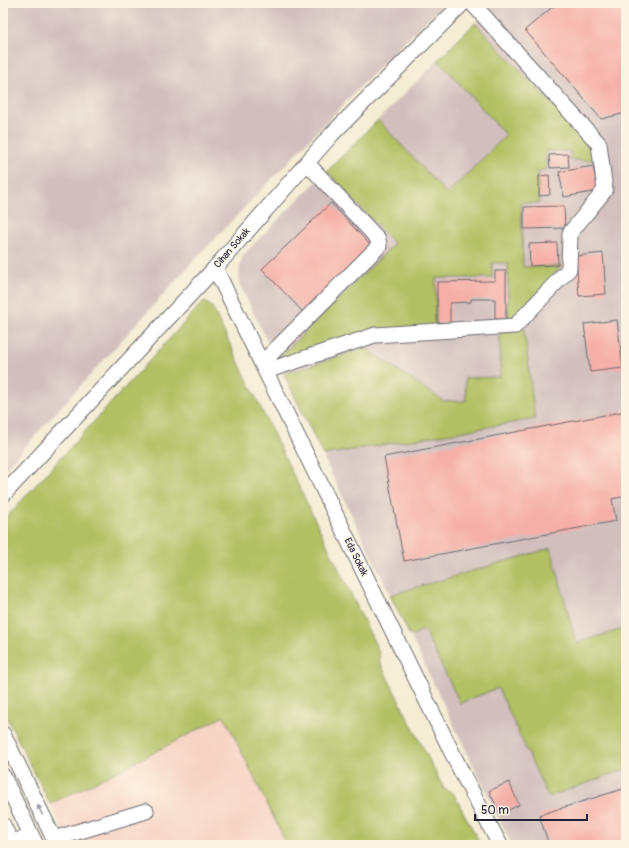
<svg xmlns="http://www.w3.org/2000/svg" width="629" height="848" viewBox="0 0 629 848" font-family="Pangolin,sans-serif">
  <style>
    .built { fill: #f6d2c3 }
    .industrial { fill: #d1bfbd }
    .green { fill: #b1c062; stroke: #6a714e }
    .building { fill: #f5afa7 }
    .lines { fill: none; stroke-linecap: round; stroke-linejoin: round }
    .minor-casing { stroke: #6c6970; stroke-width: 17 }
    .minor { stroke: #fff; stroke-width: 15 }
    .oneway { fill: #9c9ca7 }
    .labels { text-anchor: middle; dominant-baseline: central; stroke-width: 3; stroke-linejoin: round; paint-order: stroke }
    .street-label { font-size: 10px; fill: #22223b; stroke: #fcf5e5 }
  </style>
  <rect width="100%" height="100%" fill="#fcf5e5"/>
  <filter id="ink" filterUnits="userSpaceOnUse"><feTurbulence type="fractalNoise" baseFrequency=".025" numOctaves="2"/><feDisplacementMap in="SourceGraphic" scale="8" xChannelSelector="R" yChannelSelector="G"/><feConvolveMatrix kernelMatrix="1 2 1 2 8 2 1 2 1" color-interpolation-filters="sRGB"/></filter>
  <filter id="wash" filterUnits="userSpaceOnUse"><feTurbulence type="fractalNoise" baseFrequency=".012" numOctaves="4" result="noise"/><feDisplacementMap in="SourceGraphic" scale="16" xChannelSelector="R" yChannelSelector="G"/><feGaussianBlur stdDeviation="0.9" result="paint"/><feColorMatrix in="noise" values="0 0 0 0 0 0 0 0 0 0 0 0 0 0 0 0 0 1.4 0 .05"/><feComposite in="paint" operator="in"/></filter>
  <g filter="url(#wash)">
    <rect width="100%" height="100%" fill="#f4ecd3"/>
    <path class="built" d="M224,715L287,845H70L50,804L124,768Z"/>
    <path class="industrial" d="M3,3H445L381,65L200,254L3,471Z
      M495,3H626V845H512L239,283L240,264L244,254Z"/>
    <path class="green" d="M475,23L591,145L593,160H570V151H546V170L538,171L539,203H521L523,267L561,266L514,319H508V263H492V278H436V326L277,360L394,244L327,171L378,120L447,194L506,135L438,60Z
      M204,301L212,307L379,652L380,663L444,789L453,793L481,845H287L224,716L124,768L50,804L3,710V521Z
      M524,328L535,419L323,455L284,374L365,348L443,401H466L465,378L500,377V332Z
      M551,548L576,643L626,628V769L548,797L498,688L460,703L424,630L410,636L390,595Z"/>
    <g id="blocks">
      <path class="building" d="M557,3H626V113L601,119L525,30Z
        M568,154L569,167L550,168L549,155Z
        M593,166L598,191L564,197L559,172Z
        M549,175L550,195L539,196V176Z
        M331,203L372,247L303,312L262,269Z
        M564,206L565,228L524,229V207Z
        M557,243L558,265L530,266L529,244Z
        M603,253L606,294L579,296L576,256Z
        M495,271H506V319H495V299H471V302L450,303V323H437V282L495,281Z
        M617,320L623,368L590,372L584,324Z
        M626,411V496L612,499L616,521L404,561L384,457Z
        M509,782L519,805L500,814L489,791Z
        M626,788V845H549L539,815Z"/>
    </g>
  </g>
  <g filter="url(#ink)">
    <use href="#blocks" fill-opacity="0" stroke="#6c6970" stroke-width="1"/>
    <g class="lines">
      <g class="minor-casing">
        <path id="minor" d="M215,268L462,773L500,845
          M262,363L379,246L378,239L307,163
          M266,371L375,335L515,326L569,269L570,233L605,190L599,144L472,3
          M3,495L215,268L332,134L463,3
          M3,734L57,845
          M3,776L36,845
          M3,825L11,842
          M54,839L146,811
          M3,843L32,837"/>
      </g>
      <use href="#minor" class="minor"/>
    </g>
    <defs><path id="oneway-solid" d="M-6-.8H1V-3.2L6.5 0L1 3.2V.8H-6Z"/></defs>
    <use class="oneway" href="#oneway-solid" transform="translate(40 810) rotate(-116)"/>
  </g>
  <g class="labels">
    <g class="street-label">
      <text transform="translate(232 248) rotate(-49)">Cihan Sokak</text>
      <text transform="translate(356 557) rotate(64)">Eda Sokak</text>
    </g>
  </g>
  <rect width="629" height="848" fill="none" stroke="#fcf5e5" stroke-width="16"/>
  <path d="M475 814v6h112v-6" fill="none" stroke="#22223b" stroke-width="2"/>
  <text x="481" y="814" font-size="12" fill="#22223b" stroke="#fcf5e5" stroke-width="3" paint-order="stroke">50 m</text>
</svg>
